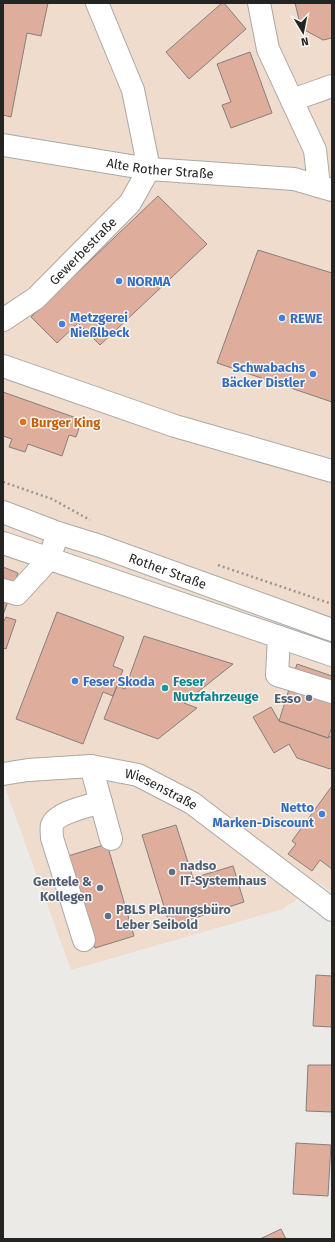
<svg xmlns="http://www.w3.org/2000/svg" width="335" height="1242" viewBox="0 0 335 1242" font-family="'Fira Sans',sans-serif">
  <style>
    .commercial { fill: #efdccc }
    .building { fill: #dfad9c; stroke: #84807e }
    .lines { fill: none; stroke-linecap: round; stroke-linejoin: round }
    .minor-casing { stroke: #aaa9a5; stroke-width: 24 }
    .major-casing { stroke: #aaa9a5; stroke-width: 24 }
    .path { stroke: #989794; stroke-width: 2.5; stroke-dasharray: 2 3; stroke-linecap: butt }
    .minor { stroke: #fff; stroke-width: 22 }
    .major { stroke: #fff; stroke-width: 22 }
    .shop-dot { fill: #3f7fe0; stroke: #f9f7f3; stroke-width: 1.5 }
    .food-dot { fill: #e8710a; stroke: #f9f7f3; stroke-width: 1.5 }
    .culture-dot { fill: #0f9aa8; stroke: #f9f7f3; stroke-width: 1.5 }
    .service-dot { fill: #5c6f8a; stroke: #f9f7f3; stroke-width: 1.5 }
    .labels { text-anchor: middle; dominant-baseline: central; stroke-width: 3; stroke-linejoin: round; paint-order: stroke }
    .street-label { font-size: 13px; fill: #242422; stroke: #f9f7f3 }
    .shop-label { font-size: 13px; font-weight: bold; fill: #366cbe; stroke: #f9f7f3; text-anchor: start }
    .food-label { font-size: 13px; font-weight: bold; fill: #c56008; stroke: #f9f7f3; text-anchor: start }
    .culture-label { font-size: 13px; font-weight: bold; fill: #0d838f; stroke: #f9f7f3; text-anchor: start }
    .service-label { font-size: 13px; font-weight: bold; fill: #4e5e75; stroke: #f9f7f3; text-anchor: end }
  </style>
  <rect width="100%" height="100%" fill="#eceae6"/>
  <path class="commercial" d="M3,3H332V893L320,883L283,909L71,970L3,782Z"/>
  <path class="building" d="M3,3H48L41,36L27,33L11,117L3,115Z
    M222,3H224L246,29L189,79L166,52Z
    M295,3H332V38L323,40L301,28Z
    M250,52L272,113L231,128L222,105L231,102L217,64Z
    M158,196L207,244L100,345L78,323L57,343L31,317Z
    M258,250L332,273V402L217,363Z
    M3,392L82,420L76,437L69,435L62,456L28,444L25,452L9,447L12,439L3,436Z
    M3,567L18,573L3,615Z
    M57,612L124,637L113,666L123,670L113,696L103,692L83,744L16,719Z
    M6,617L16,620L6,649L3,648V621H4Z
    M144,636L233,664L184,703L197,708L158,739L104,719L117,686L125,689Z
    M297,664L332,676V727L328,738L279,721Z
    M271,707L279,721L328,738L332,735V767L330,769L297,758L289,744L274,753L253,717Z
    M332,786V869L320,860L312,871L288,854L296,844L292,841Z
    M176,825L193,878L233,866L244,902L170,926L142,835Z
    M107,844L134,936L95,948L68,856Z
    M316,975L332,976V1027L313,1026Z
    M308,1065H332V1112L306,1111Z
    M296,1143L331,1145L328,1196L293,1194Z
    M281,1229L286,1239H260Z"/>
  <g class="lines">
    <g class="minor-casing">
      <g id="minor">
        <path d="M259,3L268,49L315,150L319,186"/>
        <path d="M292,100L332,86"/>
        <path id="s1" d="M3,145L149,169L294,179L332,190"/>
        <path id="s2" d="M3,320L36,298L130,203L149,169L133,90L97,3"/>
        <path d="M3,366L175,426L332,471"/>
        <path d="M3,590L17,594L49,559L58,533"/>
        <path d="M279,637L277,675L332,692"/>
        <path d="M91,766L111,839"/>
        <path id="s3" d="M3,774L28,770L91,766L138,775L192,803L322,902L332,910"/>
        <path d="M84,940L52,838C52,834 51,829 52,825C57,812 89,806 101,802"/>
      </g>
    </g>
    <g class="major-casing">
      <g id="major">
        <path id="s4" d="M3,512L58,533L100,546L332,630"/>
        <path d="M3,543L332,655"/>
      </g>
    </g>
    <path class="path" d="M3,482L52,499L90,520
      M218,565L332,604"/>
    <use href="#minor" class="minor"/>
    <use href="#major" class="major"/>
  </g>
  <g class="shop-dot">
    <circle cx="119" cy="281" r="4"/>
    <circle cx="282" cy="318" r="4"/>
    <circle cx="62" cy="324" r="4"/>
    <circle cx="313" cy="374" r="4"/>
    <circle cx="75" cy="681" r="4"/>
    <circle cx="322" cy="814" r="4"/>
  </g>
  <circle class="food-dot" cx="23" cy="422" r="4"/>
  <circle class="culture-dot" cx="165" cy="688" r="4"/>
  <g class="service-dot">
    <circle cx="309" cy="698" r="4"/>
    <circle cx="172" cy="872" r="4"/>
    <circle cx="100" cy="888" r="4"/>
    <circle cx="108" cy="916" r="4"/>
  </g>
  <g class="labels">
    <g class="street-label">
      <text stroke="none"><textPath href="#s1" startOffset="159">Alte Rother Straße</textPath></text>
      <text stroke="none"><textPath href="#s2" startOffset="106">Gewerbestraße</textPath></text>
      <text stroke="none"><textPath href="#s4" startOffset="175">Rother Straße</textPath></text>
      <text stroke="none"><textPath href="#s3" startOffset="163">Wiesenstraße</textPath></text>
    </g>
    <g class="shop-label">
      <text x="127" y="281">NORMA</text>
      <text x="70" y="317">Metzgerei<tspan x="70" dy="15">Nießlbeck</tspan></text>
      <text x="290" y="318">REWE</text>
      <text x="305" y="367" text-anchor="end">Schwabachs<tspan x="305" dy="15">Bäcker Distler</tspan></text>
      <text x="83" y="681">Feser Skoda</text>
      <text x="314" y="807" text-anchor="end">Netto<tspan x="314" dy="15">Marken-Discount</tspan></text>
    </g>
    <g class="food-label">
      <text x="31" y="422">Burger King</text>
    </g>
    <g class="culture-label">
      <text x="173" y="681">Feser<tspan x="173" dy="15">Nutzfahrzeuge</tspan></text>
    </g>
    <g class="service-label">
      <text x="301" y="698">Esso</text>
      <text x="180" y="865" text-anchor="start">nadso<tspan x="180" dy="15">IT-Systemhaus</tspan></text>
      <text x="92" y="881">Gentele &amp;<tspan x="92" dy="15">Kollegen</tspan></text>
      <text x="116" y="909" text-anchor="start">PBLS Planungsbüro<tspan x="116" dy="15">Leber Seibold</tspan></text>
    </g>
  </g>
  <rect width="335" height="1242" fill="none" stroke="#242422" stroke-width="8"/>
  <g transform="translate(303 32) rotate(170)" stroke="#f9f7f3" stroke-width="3" paint-order="stroke">
  <path d="M0-3L7 15L0 10L-7 15Z" fill="#242422"/>
  <text y="-6" font-size="11" font-weight="bold" text-anchor="middle" fill="#242422">N</text>
  </g>
</svg>
